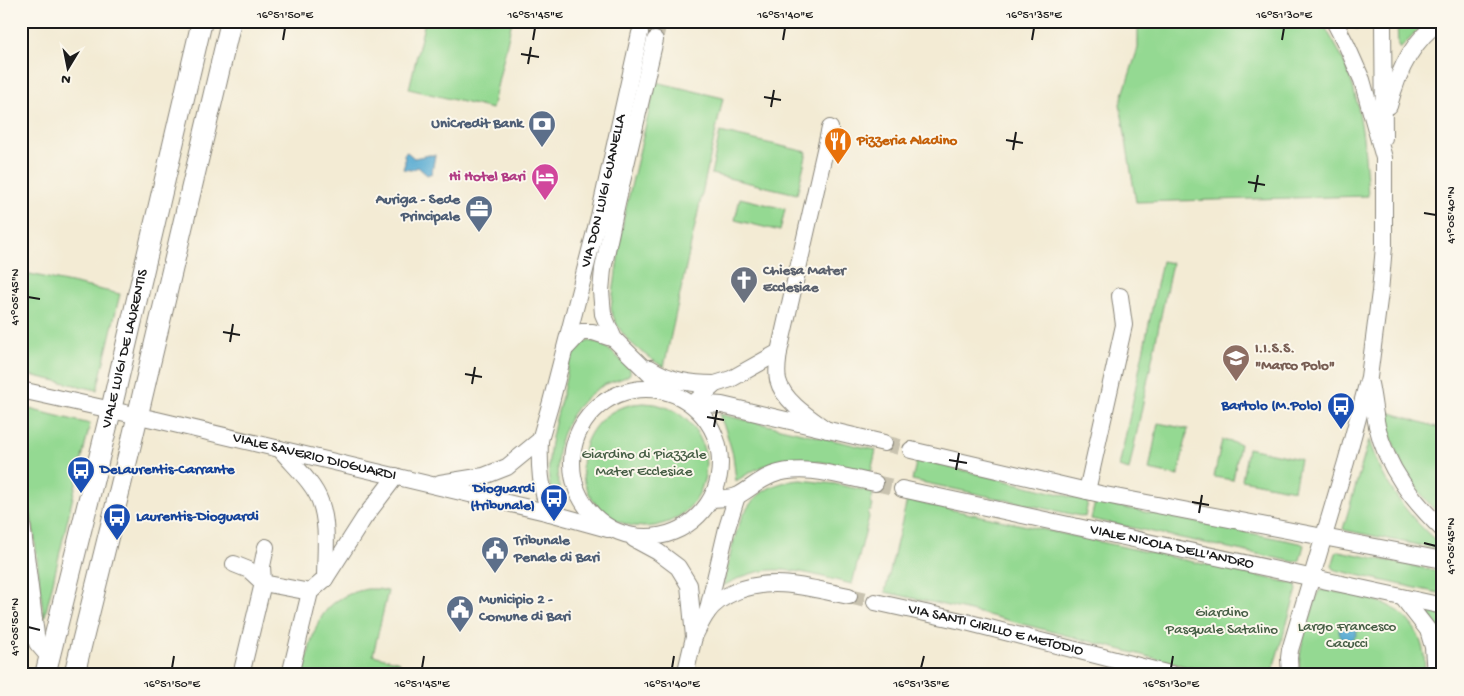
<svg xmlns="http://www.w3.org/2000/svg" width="1464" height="696" viewBox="0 0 1464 696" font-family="'Gochi Hand',sans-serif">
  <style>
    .green { fill: #94d992; stroke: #587a57 }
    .water { fill: #56aad2; stroke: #396377 }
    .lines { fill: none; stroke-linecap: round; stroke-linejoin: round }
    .minor-tunnel { stroke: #c8c2af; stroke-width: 16; stroke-dasharray: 16 8; stroke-linecap: butt }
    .minor-casing { stroke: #888478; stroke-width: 18 }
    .tertiary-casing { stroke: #888478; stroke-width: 22 }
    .minor { stroke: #fff; stroke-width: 16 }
    .tertiary { stroke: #fff; stroke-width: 20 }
    .ticks { fill: none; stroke: #1c1c1c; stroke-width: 2 }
    .labels { text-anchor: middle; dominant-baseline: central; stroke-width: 4; stroke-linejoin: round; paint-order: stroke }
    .service-label { font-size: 15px; font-weight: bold; fill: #4e5e75; stroke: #fbf7ec; text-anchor: end }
    .food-label { font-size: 15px; font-weight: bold; fill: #c56008; stroke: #fbf7ec; text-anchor: start }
    .hotel-label { font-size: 15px; font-weight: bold; fill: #b23c85; stroke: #fbf7ec; text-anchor: end }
    .street-label { font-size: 15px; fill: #1c1c1c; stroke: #fbf7ec }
    .worship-label { font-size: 15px; font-weight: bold; fill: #5b616d; stroke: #fbf7ec; text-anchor: start }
    .education-label { font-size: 15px; font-weight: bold; fill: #785e54; stroke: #fbf7ec; text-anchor: start }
    .transit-label { font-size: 15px; font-weight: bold; fill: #164399; stroke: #fbf7ec; text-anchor: end }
    .park-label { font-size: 15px; fill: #465e45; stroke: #fbf7ec }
    .neatline { fill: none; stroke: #1c1c1c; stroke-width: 2 }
    .ticks-label { font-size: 12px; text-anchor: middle; fill: #1c1c1c }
  </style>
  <rect width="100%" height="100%" fill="#fbf7ec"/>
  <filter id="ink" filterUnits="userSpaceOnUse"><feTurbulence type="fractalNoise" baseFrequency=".02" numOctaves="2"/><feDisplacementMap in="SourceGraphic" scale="10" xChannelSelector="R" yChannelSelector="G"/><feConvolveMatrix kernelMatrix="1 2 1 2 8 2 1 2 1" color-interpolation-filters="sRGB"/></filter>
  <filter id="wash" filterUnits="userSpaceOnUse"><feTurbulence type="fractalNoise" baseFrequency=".0096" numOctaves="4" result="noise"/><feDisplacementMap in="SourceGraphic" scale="20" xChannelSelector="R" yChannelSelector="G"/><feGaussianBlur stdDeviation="1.12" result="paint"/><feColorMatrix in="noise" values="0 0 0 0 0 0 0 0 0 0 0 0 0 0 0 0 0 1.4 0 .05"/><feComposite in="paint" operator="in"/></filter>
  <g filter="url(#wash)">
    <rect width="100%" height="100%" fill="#f3ebd4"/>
    <path class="green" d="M425,21H512L492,109L409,89Z
      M1138,21H1322C1329,35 1338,48 1344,62C1362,104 1365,151 1368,196L1136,202L1120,104L1138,48Z
      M1347,21H1365L1358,29L1351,27Z
      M1397,21H1427L1400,49L1398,46Z
      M656,82L723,98L664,367C642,354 616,335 611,308L624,216Z
      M720,132L807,152L797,194L711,174Z
      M740,198L785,209L780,231L735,220Z
      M1162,261L1172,263L1129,470L1119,467Z
      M21,272L120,294L97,390L21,373Z
      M590,341C606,343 617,358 630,368V374C623,380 611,381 602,386C562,410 549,456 562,498L559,502C552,500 552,493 550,487C545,454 555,424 563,392C566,380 567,366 572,355C576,347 581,343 590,341Z
      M582 465a62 62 0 1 1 124 0a62 62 0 1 1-124 0Z
      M21,407L90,424L44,620L34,533L21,461Z
      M1385,411L1443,429V518C1412,489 1392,453 1385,411Z
      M719,414L876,450L871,472C837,465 802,454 767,465C756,468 746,475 736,481L733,455L726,431Z
      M1158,423L1188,429L1178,476L1149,470Z
      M1222,440L1240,444L1233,480L1214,477Z
      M1369,440C1382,483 1409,518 1443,547V550L1344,530L1343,529Z
      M1248,448L1300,459L1294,490L1242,480Z
      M917,459L1088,501L1085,517L912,480Z
      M801,480L835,484L873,492L871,504L873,505L871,511H869L868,514L869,517L852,584C824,578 792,566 763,571C749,573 736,579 723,586C736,535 738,484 801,480Z
      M907,500L1295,584L1297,590L1271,675H1219L984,614L885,592Z
      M1095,502L1300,543L1304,545L1300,560L1295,562L1091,519Z
      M1339,551L1443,572V594L1335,570L1332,566L1336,553Z
      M367,589H378L388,591L373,655L400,662L397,675H303C314,632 316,599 367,589Z
      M1321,590H1327C1342,594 1374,598 1387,605C1414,618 1428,645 1424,675H1300C1296,648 1311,618 1318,592Z
      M1428,612L1443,615V639L1437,626Z"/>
    <path class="water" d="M407,152L414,158L429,155H435L432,173L427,175L418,167L411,170L403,169L405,163L404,154Z
      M1339 631a9 9 0 1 1 18 0a9 9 0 1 1-18 0Z"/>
  </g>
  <g filter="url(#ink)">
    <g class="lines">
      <path class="minor-tunnel" d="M655,40L659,21
        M884,443L911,450
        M875,483L902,489
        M849,596L875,602"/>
      <g class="minor-casing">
        <g id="minor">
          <path d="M1383,21L1384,138"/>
          <path d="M655,40L617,203L603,269L601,291L603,314L614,339L668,392"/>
          <path d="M1389,106C1397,74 1412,40 1441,21"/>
          <path d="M567,347L581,332H593L614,339"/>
          <path d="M650,368C670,381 691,384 715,384"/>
          <path d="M1370,384C1373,398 1374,412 1377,426C1387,468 1412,500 1443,530"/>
          <circle cx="646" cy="463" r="74"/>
          <path id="s1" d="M21,390L157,420L550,513L608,529"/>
          <path d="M694,403L722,405L884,443"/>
          <path d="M694,403L715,384L731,379L779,352"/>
          <path d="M827,430C810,418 783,401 778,380C776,371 778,361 779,352L830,128"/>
          <path d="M540,440C539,465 540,489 550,513"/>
          <path d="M280,449C293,465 313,482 320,501C329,525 325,554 325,579"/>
          <path d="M911,450L1100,494L1443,560"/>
          <path id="s2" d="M440,483L484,476L507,467L540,440L551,402L599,216L640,33"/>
          <path id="s3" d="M902,489L1443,606"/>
          <path d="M1087,491L1124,325L1120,296"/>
          <path d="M712,499C720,498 732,499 739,495C750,489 759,480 772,475C804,463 843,477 875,483"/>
          <path d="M21,516L37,643L49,657"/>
          <path d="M634,539L658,552L678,567L689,585L694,637L685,675"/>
          <path d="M234,564L249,570L263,583L310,592"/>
          <path d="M1403,598L1428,630L1433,647L1435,675"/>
          <path id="s4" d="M875,602L962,621L1174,675"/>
          <path d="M707,613L727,528L737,496"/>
          <path d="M694,637C698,629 702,620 707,613C714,602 725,596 737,591C775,576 811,589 849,596"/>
          <path d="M241,675L263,583L262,566L266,547"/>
          <path d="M290,675L310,592L325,579L364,518L396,476"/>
          <path d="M1290,675L1289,658L1290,650L1346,462L1369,377L1380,292L1384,246V158L1362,80L1347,46L1334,21"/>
        </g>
      </g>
      <g class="tertiary-casing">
        <g id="tertiary">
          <path id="s5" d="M45,675L111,410L202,21"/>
          <path d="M74,675L131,444L231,21"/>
        </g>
      </g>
      <use href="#minor" class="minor"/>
      <use href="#tertiary" class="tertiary"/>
    </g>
  </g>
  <path class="ticks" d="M283,40L285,28M533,40L535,28M783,40L785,28M1032,40L1034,28M1282,40L1284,28M521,54L539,57M528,64L531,47M764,97L781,100M771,107L774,90M1006,140L1023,143M1013,150L1016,132M1248,182L1265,185M1255,192L1258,175M1424,213L1436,215M28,297L40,299M223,332L240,335M230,342L233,324M465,374L482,377M472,384L475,367M707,417L724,420M714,427L717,410M949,460L967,463M956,470L959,453M1192,502L1209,505M1199,513L1202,495M1424,543L1436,546M28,627L40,630M172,668L174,656M422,668L424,656M672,668L674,656M921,668L924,656M1171,668L1173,656"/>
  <defs>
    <g id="bank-pin" transform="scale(1.4375)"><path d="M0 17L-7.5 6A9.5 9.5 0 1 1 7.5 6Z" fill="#5c6f8a" stroke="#fbf7ec"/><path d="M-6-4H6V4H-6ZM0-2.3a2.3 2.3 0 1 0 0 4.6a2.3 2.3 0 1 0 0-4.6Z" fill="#fff"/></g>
    <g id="restaurant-pin" transform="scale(1.4375)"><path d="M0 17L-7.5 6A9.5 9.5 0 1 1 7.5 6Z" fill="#e8710a" stroke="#fbf7ec"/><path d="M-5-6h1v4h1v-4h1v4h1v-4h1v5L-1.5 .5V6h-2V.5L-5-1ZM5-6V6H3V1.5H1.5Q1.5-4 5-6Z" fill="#fff"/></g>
    <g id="hotel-pin" transform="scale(1.4375)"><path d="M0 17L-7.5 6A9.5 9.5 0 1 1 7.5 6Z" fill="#d1479c" stroke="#fbf7ec"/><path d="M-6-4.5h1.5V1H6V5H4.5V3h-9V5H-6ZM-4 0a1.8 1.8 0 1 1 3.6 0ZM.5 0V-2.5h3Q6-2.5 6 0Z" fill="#fff"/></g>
    <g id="office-pin" transform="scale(1.4375)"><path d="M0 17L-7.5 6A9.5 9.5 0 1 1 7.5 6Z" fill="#5c6f8a" stroke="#fbf7ec"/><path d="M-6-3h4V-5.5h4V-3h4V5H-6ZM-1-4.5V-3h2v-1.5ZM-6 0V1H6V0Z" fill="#fff"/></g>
    <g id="church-pin" transform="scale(1.4375)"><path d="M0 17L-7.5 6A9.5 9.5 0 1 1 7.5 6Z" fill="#6b7280" stroke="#fbf7ec"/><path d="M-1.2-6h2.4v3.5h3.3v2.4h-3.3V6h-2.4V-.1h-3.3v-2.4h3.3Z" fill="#fff"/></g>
    <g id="school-pin" transform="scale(1.4375)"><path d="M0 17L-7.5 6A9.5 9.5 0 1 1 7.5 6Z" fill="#8d6e63" stroke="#fbf7ec"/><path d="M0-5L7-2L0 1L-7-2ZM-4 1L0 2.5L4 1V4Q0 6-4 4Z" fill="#fff"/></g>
    <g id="bus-pin" transform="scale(1.4375)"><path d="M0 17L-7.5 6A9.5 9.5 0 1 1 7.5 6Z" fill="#1a4fb4" stroke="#fbf7ec"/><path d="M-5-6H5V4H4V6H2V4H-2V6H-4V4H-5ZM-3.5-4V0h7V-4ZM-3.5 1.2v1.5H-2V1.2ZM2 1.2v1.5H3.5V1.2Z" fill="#fff"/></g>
    <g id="civic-pin" transform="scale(1.4375)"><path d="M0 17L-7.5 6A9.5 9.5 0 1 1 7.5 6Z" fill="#5c6f8a" stroke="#fbf7ec"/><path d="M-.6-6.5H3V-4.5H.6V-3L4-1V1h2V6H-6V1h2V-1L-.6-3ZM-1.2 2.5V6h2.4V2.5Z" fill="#fff"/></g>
  </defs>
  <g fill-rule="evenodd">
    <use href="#bank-pin" x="542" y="124"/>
    <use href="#restaurant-pin" x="838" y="141"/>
    <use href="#hotel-pin" x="545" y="177"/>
    <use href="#office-pin" x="479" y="209"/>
    <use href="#church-pin" x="744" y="280"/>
    <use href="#school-pin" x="1236" y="358"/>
    <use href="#bus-pin" x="1341" y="406"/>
    <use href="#bus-pin" x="81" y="470"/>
    <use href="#bus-pin" x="554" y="498"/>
    <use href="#bus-pin" x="117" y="517"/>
    <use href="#civic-pin" x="495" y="550"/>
    <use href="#civic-pin" x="460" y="609"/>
  </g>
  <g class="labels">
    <g class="service-label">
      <text x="523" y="124">UniCredit Bank</text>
      <text x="460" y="200">Auriga - Sede<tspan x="460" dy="17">Principale</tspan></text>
      <text x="514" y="541" text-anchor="start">Tribunale<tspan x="514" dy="17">Penale di Bari</tspan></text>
      <text x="479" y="600" text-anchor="start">Municipio 2 -<tspan x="479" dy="17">Comune di Bari</tspan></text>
    </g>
    <g class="food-label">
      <text x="857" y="141">Pizzeria Aladino</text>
    </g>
    <g class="hotel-label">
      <text x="526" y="177">Hi Hotel Bari</text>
    </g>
    <g class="street-label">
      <text stroke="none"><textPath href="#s2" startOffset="369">VIA DON LUIGI GUANELLA</textPath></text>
      <text stroke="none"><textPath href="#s5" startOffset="336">VIALE LUIGI DE LAURENTIS</textPath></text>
      <text stroke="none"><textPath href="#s1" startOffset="301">VIALE SAVERIO DIOGUARDI</textPath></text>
      <text stroke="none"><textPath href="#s3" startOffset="276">VIALE NICOLA DELL'ANDRO</textPath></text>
      <text stroke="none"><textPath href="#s4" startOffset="124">VIA SANTI CIRILLO E METODIO</textPath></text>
    </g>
    <g class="worship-label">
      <text x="763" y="271">Chiesa Mater<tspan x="763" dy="17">Ecclesiae</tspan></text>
    </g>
    <g class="education-label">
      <text x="1255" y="349">I.I.S.S.<tspan x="1255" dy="17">"Marco Polo"</tspan></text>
    </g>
    <g class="transit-label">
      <text x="1322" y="406">Bartolo (M.Polo)</text>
      <text x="100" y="470" text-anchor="start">DeLaurentis-Carrante</text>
      <text x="535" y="489">Dioguardi<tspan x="535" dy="17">(tribunale)</tspan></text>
      <text x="136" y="517" text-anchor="start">Laurentis-Dioguardi</text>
    </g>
    <g class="park-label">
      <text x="644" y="455">Giardino di Piazzale<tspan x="644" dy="17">Mater Ecclesiae</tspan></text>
      <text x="1222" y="613">Giardino<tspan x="1222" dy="17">Pasquale Satalino</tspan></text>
      <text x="1347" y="627">Largo Francesco<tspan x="1347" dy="17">Cacucci</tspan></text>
    </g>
  </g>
  <rect width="1464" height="696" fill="none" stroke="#fbf7ec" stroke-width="55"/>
  <g transform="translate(68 68) rotate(190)" stroke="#fbf7ec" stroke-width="4" paint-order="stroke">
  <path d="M0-4L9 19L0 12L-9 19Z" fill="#1c1c1c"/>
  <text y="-8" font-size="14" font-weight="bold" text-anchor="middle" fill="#1c1c1c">N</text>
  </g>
  <rect x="28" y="28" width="1408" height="640" class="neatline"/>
  <g class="ticks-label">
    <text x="285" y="18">16°51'50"E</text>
    <text x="535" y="18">16°51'45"E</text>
    <text x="785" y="18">16°51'40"E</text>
    <text x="1034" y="18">16°51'35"E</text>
    <text x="1284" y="18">16°51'30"E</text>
    <text transform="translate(1450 215) rotate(-90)" y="4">41°05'40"N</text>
    <text transform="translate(14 297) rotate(-90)" y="4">41°05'45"N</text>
    <text transform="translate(1450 546) rotate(-90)" y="4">41°05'45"N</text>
    <text transform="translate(14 627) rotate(-90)" y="4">41°05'50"N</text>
    <text x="172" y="687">16°51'50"E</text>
    <text x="422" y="687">16°51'45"E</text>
    <text x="672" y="687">16°51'40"E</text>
    <text x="921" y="687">16°51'35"E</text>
    <text x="1171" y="687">16°51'30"E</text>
  </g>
</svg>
